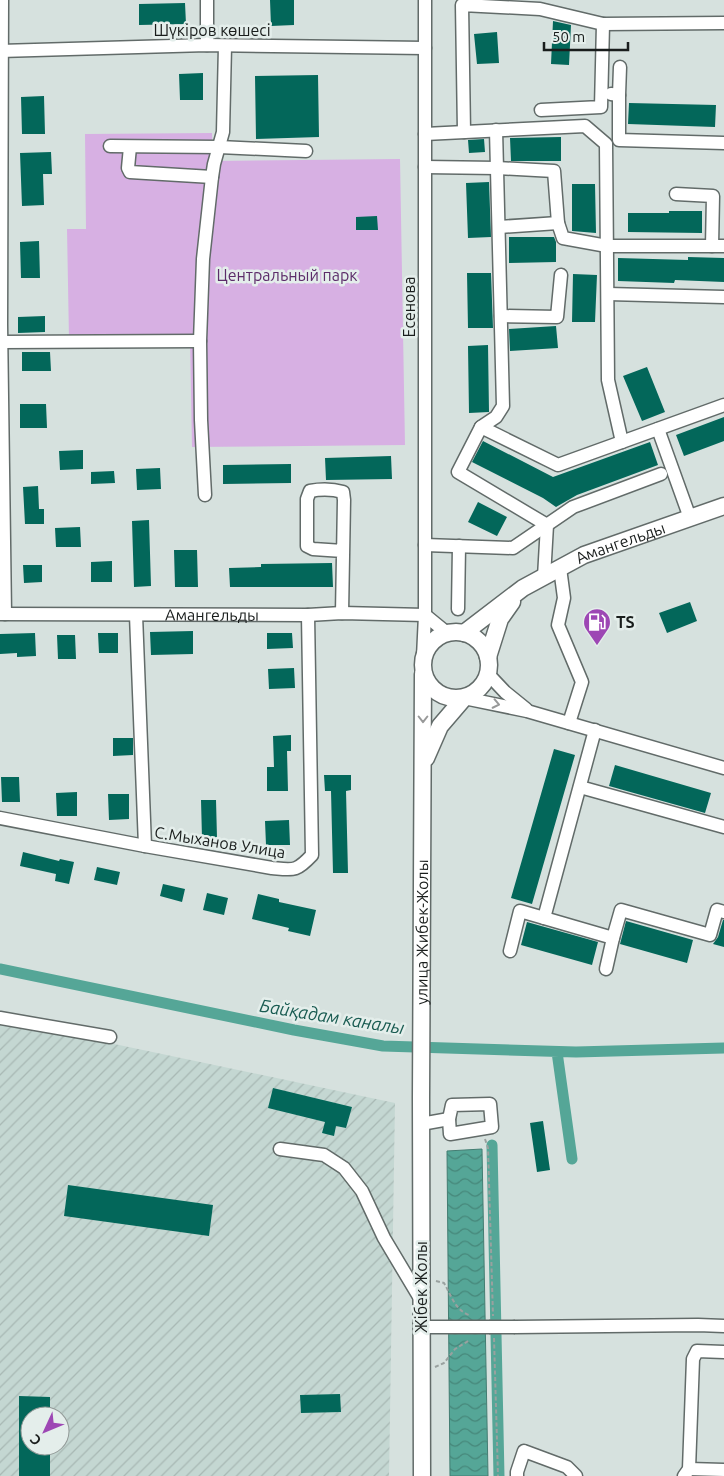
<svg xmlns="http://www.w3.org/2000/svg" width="724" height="1476" viewBox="0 0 724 1476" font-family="Ubuntu,sans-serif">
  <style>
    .industrial { fill: url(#industrial-furrows); fill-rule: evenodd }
    .park { fill: #d7b0e3 }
    .water { fill: url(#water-waves); stroke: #437d72 }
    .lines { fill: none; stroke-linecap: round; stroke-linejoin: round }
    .canal { stroke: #55a697; stroke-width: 11 }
    .building { fill: #03675a }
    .minor-casing { stroke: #626b69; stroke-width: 15 }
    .major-casing { stroke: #626b69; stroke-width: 19 }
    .path { stroke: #99a19f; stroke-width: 2; stroke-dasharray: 4 2.5; stroke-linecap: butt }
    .minor { stroke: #fff; stroke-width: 12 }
    .major { stroke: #fff; stroke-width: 16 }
    .minor-bridge-casing { stroke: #626b69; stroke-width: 15; stroke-linecap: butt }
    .minor-bridge { stroke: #fff; stroke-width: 12 }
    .oneway { stroke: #989999 }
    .labels { text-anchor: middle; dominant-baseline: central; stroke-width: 5; stroke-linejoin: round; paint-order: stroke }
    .street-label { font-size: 16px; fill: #191d1c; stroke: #e4eeeb }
    .park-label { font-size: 16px; fill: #5c2c6a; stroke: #e4eeeb }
    .poi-label { font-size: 16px; font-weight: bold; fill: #191d1c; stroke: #e4eeeb; text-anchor: start }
    .water-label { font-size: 18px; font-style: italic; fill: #1a5c52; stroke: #e4eeeb }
  </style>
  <defs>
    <pattern id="industrial-furrows" width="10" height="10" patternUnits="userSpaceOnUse" patternTransform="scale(1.25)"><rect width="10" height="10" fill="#c4d7d2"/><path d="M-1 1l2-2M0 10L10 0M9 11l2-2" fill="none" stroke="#a8b8b4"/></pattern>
    <pattern id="water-waves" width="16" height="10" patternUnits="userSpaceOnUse" patternTransform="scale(1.25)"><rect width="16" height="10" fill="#55a697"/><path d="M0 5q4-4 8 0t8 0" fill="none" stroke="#46877a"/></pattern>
  </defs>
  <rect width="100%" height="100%" fill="#d6e1de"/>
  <path class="industrial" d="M0,1020L395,1103L389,1476H0ZM30,1416H60V1446H30Z"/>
  <path class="park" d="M212,133L213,161L400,159L405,445L192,447L190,338L69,339L67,229H86L85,134Z"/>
  <path class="water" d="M482,1149L488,1476H450L447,1151Z"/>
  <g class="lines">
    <path class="canal" d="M0,969L294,1030L383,1046L576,1052L724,1048
      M557,1052L572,1159
      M492,1145L499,1476"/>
  </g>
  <path class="building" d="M270,0H294V25L271,26Z
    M185,3L186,24L139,25V4Z
    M553,21L571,25L569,65L551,64Z
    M497,32L499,63L477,64L474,34Z
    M203,73V100H180L179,74Z
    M318,75L319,137L256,139L255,76Z
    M44,96L45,134H22L21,97Z
    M629,103L716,105L715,127L628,124Z
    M561,137V161H511L510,138Z
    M484,139L485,152L469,153L468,140Z
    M51,152L52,174H43L44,205L22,206L20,153Z
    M489,182L491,237L468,238L466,183Z
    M572,184H595L596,233L572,231Z
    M669,211H702V233L628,232V213H669Z
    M377,216L378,230H356V217Z
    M509,237H554L556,242V262L509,263Z
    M39,241L40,278H21L20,242Z
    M688,257L724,258V282L675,280L674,283L618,281V258L688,260Z
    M467,273H491L493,328H468Z
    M573,274L597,275L595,322H572Z
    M45,316V332L18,333V317Z
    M556,326L558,348L510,351L509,329Z
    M488,345L489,412L469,413L468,346Z
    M22,352H50L51,371H22Z
    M647,367L665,412L642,421L623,376Z
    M20,404H46L47,428H20Z
    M724,417V441L684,456L676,435Z
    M483,441L553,477L650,442L658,465L577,495L556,507L543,498L472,462Z
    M83,450V469L60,470L59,451Z
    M391,456L392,479L326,480L325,458Z
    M291,464V483L223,484V465Z
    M160,468L161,489L137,490L136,469Z
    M114,471L115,483L91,484V472Z
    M38,486L39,509H44V524H25L23,487Z
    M478,502L507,517L497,536L468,522Z
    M149,520L151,586L134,587L132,521Z
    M80,527L81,547H56L55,528Z
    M174,550H197L198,587H175Z
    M112,561V582H91V562Z
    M332,563L333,587H230L229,568L261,567V564Z
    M23,565H42V582L24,583Z
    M690,602L697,621L667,633L659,613Z
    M193,631V654L151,655L150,632Z
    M35,633L36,656L17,657V653L0,654V634Z
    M98,633H118V653H99Z
    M267,633H292L293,648L267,649Z
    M57,635H75L76,659H58Z
    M294,668L295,688L269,689L268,669Z
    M291,735V751H287L288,791H267V767H274L273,736Z
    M113,738H133V755L113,756Z
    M554,749L575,755L532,904L511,898Z
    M615,765L711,793L705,813L609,786Z
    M324,775H351V790L346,791L348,873H333L331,791H325Z
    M1,777H19L20,802H2Z
    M77,792V816H57L56,793Z
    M108,794H129V819L109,820Z
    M201,800H216L217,838H202Z
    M289,820L290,845H266L265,821Z
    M23,852L59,861L60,859L74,862L69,884L55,881L56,874L20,866Z
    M97,867L120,872L117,885L94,880Z
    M163,884L185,889L182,902L160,896Z
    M207,893L228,898L224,915L203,910Z
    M258,894L279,899V902L316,910L310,936L288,931L289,928L252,919Z
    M723,920H724V947L713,944L718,937Z
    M626,921L693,940L687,963L620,944Z
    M527,922L598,942L592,965L521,945Z
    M273,1088L352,1107L346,1128L336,1126L334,1136L322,1133L325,1122L268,1108Z
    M543,1121L550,1170L537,1172L530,1123Z
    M68,1185L213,1205L209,1236L64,1216Z
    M340,1394L341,1412L301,1413L300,1395Z
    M19,1396L50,1397V1416H30V1446H50V1476H19Z"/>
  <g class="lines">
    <g class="minor-casing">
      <g id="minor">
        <path d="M2,0L1,324L5,614"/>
        <path d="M207,0V45"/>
        <path d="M0,51L207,45L425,48"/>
        <path d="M611,94L619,95L620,67"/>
        <path d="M619,95V140L724,143"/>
        <path d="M541,110L601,107L603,24"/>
        <path d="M464,132L462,5L540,9L603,24L724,23"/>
        <path d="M425,134L585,126L606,144L608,380L622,442"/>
        <path d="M110,146L219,147L306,151"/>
        <path d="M130,147L128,168L130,172L212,177"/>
        <path d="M425,167L497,168L554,171L558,223L499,227"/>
        <path d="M676,194L713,196L712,246"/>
        <path d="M558,223L563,238L607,246H724"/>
        <path d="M608,294L724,297"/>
        <path d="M501,316L557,317L561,275"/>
        <path d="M2,342L200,341"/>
        <path d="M481,427L496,417L503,406L496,130"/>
        <path d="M658,429L690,518"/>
        <path d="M205,495L201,420L200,341L203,259L212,177L214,164L223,132L225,46"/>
        <path d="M425,545L513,548L573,507L661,474"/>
        <path d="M560,568L564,598L558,625L582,682L569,723"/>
        <path d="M544,577L547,525L458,472L481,427L558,465L724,405"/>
        <path d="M458,609L459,546"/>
        <path d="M342,613L344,500L343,492C332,489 321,489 310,491L307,499V546L313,549L343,551"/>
        <path id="s1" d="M0,614L308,615L342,613L425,615"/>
        <path d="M136,615L145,846"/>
        <path d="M425,615L447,633"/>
        <path d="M423,657L425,615V0"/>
        <path d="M488,674L505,692L526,709"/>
        <path d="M464,698L527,711L724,768"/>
        <path d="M580,787L724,827"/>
        <path d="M0,818L145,846L272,868C294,870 296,872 312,855L308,615"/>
        <path d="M544,918L595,730"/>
        <path d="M510,951L520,911L613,938L621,910L710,935L717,910L724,912"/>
        <path d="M606,969L613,938"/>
        <path d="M0,1018L110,1037"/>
        <path d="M490,1104L492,1127L450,1134L449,1119L452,1105Z"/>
        <path d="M421,1124L449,1119"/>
        <path d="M280,1149L324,1155L344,1168L362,1191L384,1238L421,1300"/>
        <path d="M422,1327H489"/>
        <path d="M515,1327L698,1325L724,1326"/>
        <path d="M689,1469L724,1470"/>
        <path d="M517,1476V1472L524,1451L567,1467L576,1476"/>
        <path d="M684,1476L689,1469L693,1359L697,1351L724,1352"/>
      </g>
    </g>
    <g class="major-casing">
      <g id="major">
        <circle cx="456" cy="665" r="33"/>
        <path id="s2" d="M464,633L523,588L584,555L724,506"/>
        <path d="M488,657L500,619L512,602"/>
        <path d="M426,758L440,726L464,698"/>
        <path id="s3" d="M422,1476L421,1098L423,674"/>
      </g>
    </g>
    <path class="path" d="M485,1139L488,1148L493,1316
      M436,1281L444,1283C451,1295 455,1310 469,1315
      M494,1338L498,1476
      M435,1367L444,1363L455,1349L470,1340"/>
    <use href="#minor" class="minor"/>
    <use href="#major" class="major"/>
    <g class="minor-bridge-casing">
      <path id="minor-bridge" d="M489,1327H515"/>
    </g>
    <use href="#minor-bridge" class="minor-bridge"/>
  </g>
  <defs><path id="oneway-chevron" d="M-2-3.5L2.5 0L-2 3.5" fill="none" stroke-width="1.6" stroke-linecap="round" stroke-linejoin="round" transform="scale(1.25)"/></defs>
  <g class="oneway">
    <use href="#oneway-chevron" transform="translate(496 704) rotate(12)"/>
    <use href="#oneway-chevron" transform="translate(423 719) rotate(90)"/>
  </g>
  <defs>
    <g id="fuel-pin" transform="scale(1.4375)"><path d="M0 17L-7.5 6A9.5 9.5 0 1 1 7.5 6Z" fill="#9d47b4" stroke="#e4eeeb"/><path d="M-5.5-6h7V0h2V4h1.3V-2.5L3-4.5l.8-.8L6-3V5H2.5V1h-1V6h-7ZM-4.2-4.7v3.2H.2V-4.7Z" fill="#fff"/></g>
  </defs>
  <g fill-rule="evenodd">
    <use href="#fuel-pin" x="597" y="622"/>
  </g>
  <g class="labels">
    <g class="street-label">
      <text x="212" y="30">Шүкіров көшесі</text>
      <text transform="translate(409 307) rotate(-90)">Есенова</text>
      <text stroke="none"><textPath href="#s2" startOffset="182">Амангельды</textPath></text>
      <text stroke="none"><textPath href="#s1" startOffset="212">Амангельды</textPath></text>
      <text transform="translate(220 842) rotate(9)">С.Мыханов Улица</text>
      <text stroke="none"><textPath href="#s3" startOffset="544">улица Жибек-Жолы</textPath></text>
      <text transform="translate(421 1287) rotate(-90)">Жібек Жолы</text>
    </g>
    <g class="park-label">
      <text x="287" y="275">Центральный парк</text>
    </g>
    <g class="poi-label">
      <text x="616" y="622">TS</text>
    </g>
    <g class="water-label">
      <text transform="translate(332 1016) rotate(9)">Байқадам каналы</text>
    </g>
  </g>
  <g transform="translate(45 1431) rotate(226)"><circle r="24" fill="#e4eeeb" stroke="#939a98"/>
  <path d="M0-4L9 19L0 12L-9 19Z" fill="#9d47b4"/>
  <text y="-8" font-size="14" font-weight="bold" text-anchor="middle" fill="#191d1c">С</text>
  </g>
  <path d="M544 42v8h84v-8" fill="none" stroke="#191d1c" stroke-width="2.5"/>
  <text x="552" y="42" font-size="15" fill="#191d1c" stroke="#e4eeeb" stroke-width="4" paint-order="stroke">50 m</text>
</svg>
